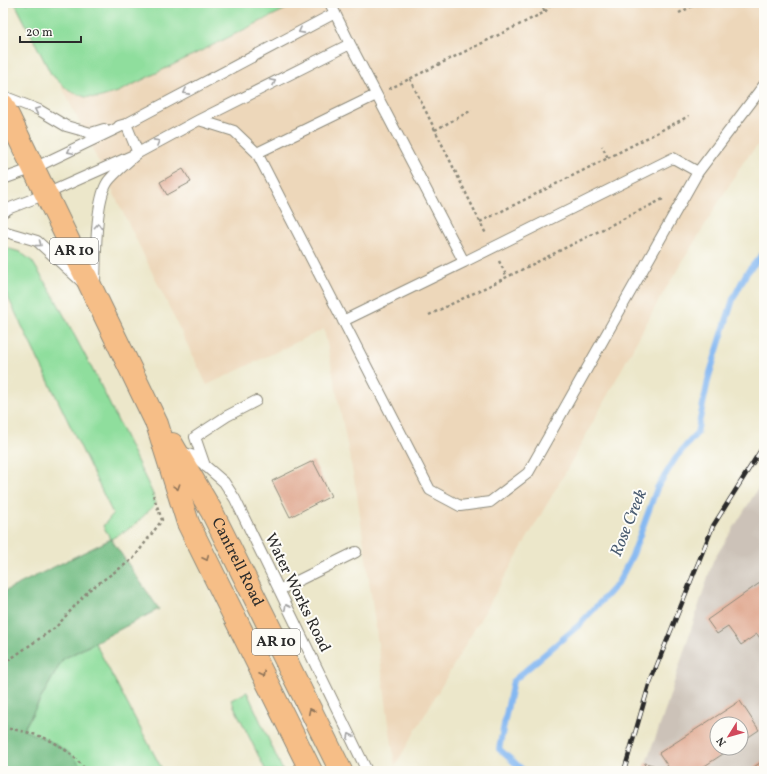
<svg xmlns="http://www.w3.org/2000/svg" width="767" height="774" viewBox="0 0 767 774" font-family="Vollkorn,serif">
  <style>
    .built { fill: #edd7ba }
    .industrial { fill: #ccc2b8; fill-rule: evenodd }
    .green { fill: #8fde9d; stroke: #5d8464 }
    .forest { fill: #73bd84; stroke: #4f7458 }
    .lines { fill: none; stroke-linecap: round; stroke-linejoin: round }
    .stream { stroke: #84b8f2; stroke-width: 6 }
    .building { fill: #dea389 }
    .service-casing { stroke: #8c897a; stroke-width: 12 }
    .primary-casing { stroke: #8c897a; stroke-width: 24 }
    .path { stroke: #8c897a; stroke-width: 2.5; stroke-dasharray: 3 3; stroke-linecap: butt }
    .service { stroke: #fff; stroke-width: 10 }
    .primary { stroke: #f6be87; stroke-width: 22 }
    .rail-casing { stroke: #2b2b2b; stroke-width: 4.5 }
    .rail { stroke: #fdfcf7; stroke-width: 3; stroke-dasharray: 9; stroke-linecap: butt }
    .oneway { stroke: #a0a0a0 }
    .oneway2 { stroke: #907459 }
    .labels { text-anchor: middle; dominant-baseline: central; stroke-width: 4; stroke-linejoin: round; paint-order: stroke }
    .shield { fill: #fdfcf7; stroke: #6a6a68; stroke-width: 1 }
    .shield-label { font-size: 15px; font-weight: bold; fill: #2b2b2b }
    .street-label { font-size: 16px; fill: #2b2b2b; stroke: #fdfcf7 }
    .water-label { font-size: 17px; font-style: italic; fill: #4a5c71; stroke: #fdfcf7 }
  </style>
  <rect width="100%" height="100%" fill="#fdfcf7"/>
  <filter id="ink" filterUnits="userSpaceOnUse"><feTurbulence type="fractalNoise" baseFrequency=".025" numOctaves="2"/><feDisplacementMap in="SourceGraphic" scale="8" xChannelSelector="R" yChannelSelector="G"/><feConvolveMatrix kernelMatrix="1 2 1 2 8 2 1 2 1" color-interpolation-filters="sRGB"/></filter>
  <filter id="wash" filterUnits="userSpaceOnUse"><feTurbulence type="fractalNoise" baseFrequency=".012" numOctaves="4" result="noise"/><feDisplacementMap in="SourceGraphic" scale="16" xChannelSelector="R" yChannelSelector="G"/><feGaussianBlur stdDeviation="0.9" result="paint"/><feColorMatrix in="noise" values="0 0 0 0 0 0 0 0 0 0 0 0 0 0 0 0 0 1.4 0 .05"/><feComposite in="paint" operator="in"/></filter>
  <g filter="url(#wash)">
    <rect width="100%" height="100%" fill="#ece7ca"/>
    <path class="built" d="M20,3H764V138L744,161L659,300L572,461L395,766L357,494L324,329L207,385L43,48Z"/>
    <path class="industrial" d="M764,479V771H643L662,720L713,561ZM717,724H741V748H717Z"/>
    <path class="green" d="M15,3H298L118,92L98,98L85,97L69,91L51,74Z
      M3,247L20,252L32,261L57,302L100,384L152,492L156,504L133,526L111,539L103,526L113,514L3,287Z
      M95,643L163,771H87L69,753L46,739L23,731L63,659Z
      M247,692L283,771H266L231,700Z"/>
    <path class="forest" d="M111,539L159,609L63,659L23,730L46,739L69,753L87,771H3V592Z"/>
    <g class="lines">
      <path class="stream" d="M524,771L499,749L513,681L579,625L618,583L633,554L657,488L677,456L697,433L709,376L733,299L746,274L764,252"/>
    </g>
    <g id="blocks">
      <path class="building" d="M183,169L191,182L167,195L160,182Z
        M313,461L331,496L290,517L272,481Z
        M764,580V644L757,634L741,645L728,627L717,634L707,620Z
        M740,701L759,730L741,742V724H717V748H732L697,771H671L659,753Z
        M764,760V771H757L754,767Z
        M645,763L660,767L663,771H643Z"/>
    </g>
  </g>
  <g filter="url(#ink)">
    <use href="#blocks" fill-opacity="0" stroke="#8c897a" stroke-width="1"/>
    <g class="lines">
      <g class="service-casing">
        <path id="service" d="M3,96L39,110L66,126L91,133L104,129
          M199,120L234,131L257,153L430,490L460,506L490,502L528,473L698,172L673,158L464,262L350,44L330,3
          M257,153L376,95
          M698,172L764,85
          M3,179L34,168L126,124L335,13
          M3,212L10,208L46,194L138,153L199,120L350,44
          M3,231L37,241L82,282
          M95,283C96,259 95,203 107,183C111,176 130,160 138,153L126,124L119,126
          M343,321L464,262
          M179,451L194,456L224,482L235,499L367,771
          M205,466L195,437L227,416L256,401
          M279,590L356,552"/>
      </g>
      <g class="primary-casing">
        <g id="primary">
          <path d="M3,105L157,424L188,523L311,771"/>
          <path id="s1" d="M172,444L212,512L341,771"/>
        </g>
      </g>
      <path class="path" d="M540,3L545,12
        M679,13L698,3
        M410,79L486,234
        M389,89L545,12L552,3
        M435,130L472,110
        M608,158L689,116
        M480,222L608,158L602,146
        M499,261L507,277
        M429,315L507,277L665,198
        M3,664L56,627L89,590L133,559L162,520L152,492
        M3,728C27,731 51,737 69,753C76,758 81,765 87,771"/>
      <use href="#service" class="service"/>
      <use href="#primary" class="primary"/>
      <g class="rail-casing">
        <path id="rail" d="M624,771L649,685L713,526L764,445"/>
      </g>
      <use href="#rail" class="rail"/>
    </g>
    <defs><path id="oneway-chevron" d="M-2-3.5L2.5 0L-2 3.5" fill="none" stroke-width="1.6" stroke-linecap="round" stroke-linejoin="round"/></defs>
    <g class="oneway">
      <use href="#oneway-chevron" transform="translate(301 31) rotate(152)"/>
      <use href="#oneway-chevron" transform="translate(273 82) rotate(-27)"/>
      <use href="#oneway-chevron" transform="translate(186 92) rotate(152)"/>
      <use href="#oneway-chevron" transform="translate(37 110) rotate(-155)"/>
      <use href="#oneway-chevron" transform="translate(157 142) rotate(-29)"/>
      <use href="#oneway-chevron" transform="translate(70 151) rotate(154)"/>
      <use href="#oneway-chevron" transform="translate(98 226) rotate(-85)"/>
      <use href="#oneway-chevron" transform="translate(39 244) rotate(36)"/>
      <use href="#oneway-chevron" transform="translate(287 607) rotate(-116)"/>
      <use href="#oneway-chevron" transform="translate(350 736) rotate(-116)"/>
    </g>
    <g class="oneway2">
      <use href="#oneway-chevron" transform="translate(177 487) rotate(72)"/>
      <use href="#oneway-chevron" transform="translate(206 558) rotate(64)"/>
      <use href="#oneway-chevron" transform="translate(263 674) rotate(64)"/>
      <use href="#oneway-chevron" transform="translate(311 711) rotate(-116)"/>
    </g>
  </g>
  <g class="labels">
    <g class="shield">
      <rect x="50" y="238" width="48" height="26" rx="3"/>
      <rect x="252" y="629" width="48" height="26" rx="3"/>
    </g>
    <g class="shield-label">
      <text x="74" y="251">AR 10</text>
      <text x="276" y="642">AR 10</text>
    </g>
    <g class="street-label">
      <text stroke="none"><textPath href="#s1" startOffset="135">Cantrell Road</textPath></text>
      <text transform="translate(297 593) rotate(64)">Water Works Road</text>
    </g>
    <g class="water-label">
      <text transform="translate(629 523) rotate(-68)">Rose Creek</text>
    </g>
  </g>
  <rect width="767" height="774" fill="none" stroke="#fdfcf7" stroke-width="16"/>
  <g transform="translate(729 736) rotate(233)"><circle r="19" fill="#fdfcf7" stroke="#a9a8a5"/>
  <path d="M0-3L7 15L0 10L-7 15Z" fill="#d1495b"/>
  <text y="-6" font-size="11" font-weight="bold" text-anchor="middle" fill="#2b2b2b">N</text>
  </g>
  <path d="M20 36v6h61v-6" fill="none" stroke="#2b2b2b" stroke-width="2"/>
  <text x="26" y="36" font-size="12" fill="#2b2b2b" stroke="#fdfcf7" stroke-width="3" paint-order="stroke">20 m</text>
</svg>
